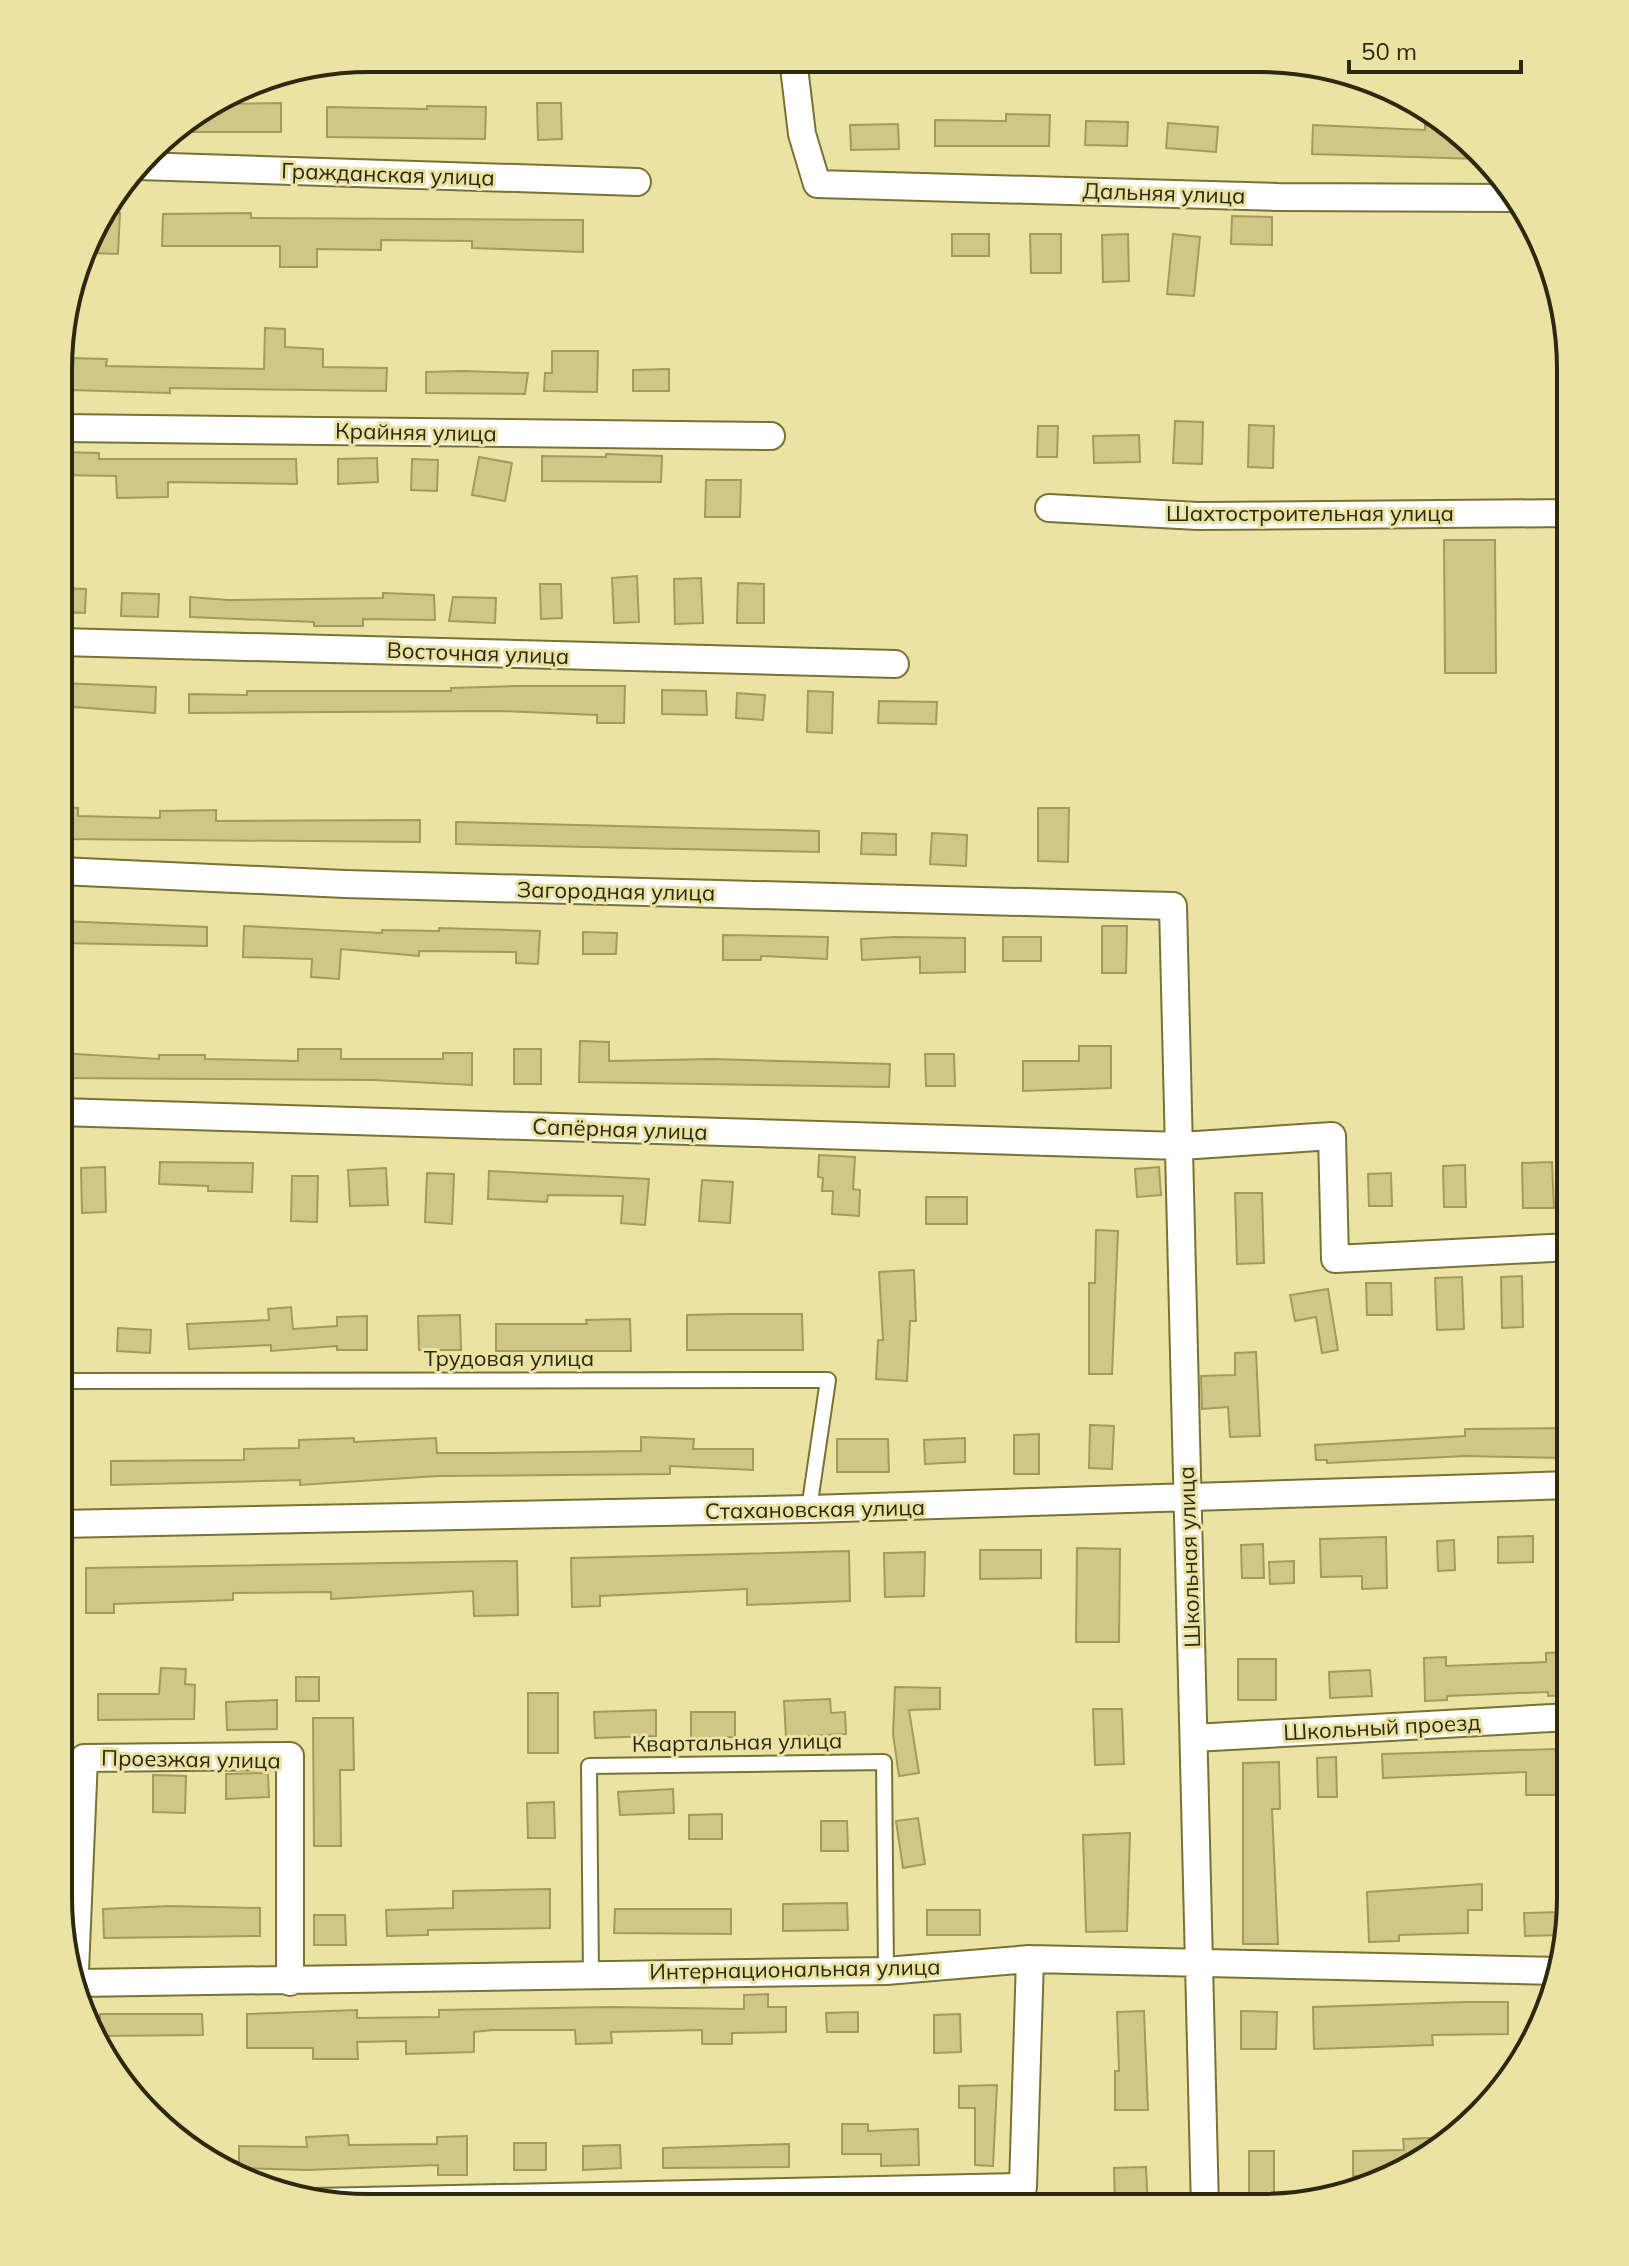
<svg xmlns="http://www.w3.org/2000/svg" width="1629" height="2266" viewBox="0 0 1629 2266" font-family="Mulish,sans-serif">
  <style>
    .building { fill: #cfc787; stroke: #a29b5c; stroke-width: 2 }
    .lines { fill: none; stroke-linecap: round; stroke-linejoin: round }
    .lane-casing { stroke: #797233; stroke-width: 18 }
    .street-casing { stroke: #797233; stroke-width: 30 }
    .lane { stroke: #fff; stroke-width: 14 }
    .street { stroke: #fff; stroke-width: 26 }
    .labels { text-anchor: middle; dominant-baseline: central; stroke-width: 6; stroke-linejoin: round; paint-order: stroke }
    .street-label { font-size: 22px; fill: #2c290f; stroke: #ebe3a3 }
    .rim { fill: none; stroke: #2c290f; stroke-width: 4 }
  </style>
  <rect width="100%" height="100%" fill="#ebe3a3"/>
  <path class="building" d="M281,103V132H170L217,104Z
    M537,103H561L562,139L538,140Z
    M427,106L486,107L485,139L327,137V107L427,109Z
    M1006,114L1050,115L1049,146H935V120L1006,121Z
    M1086,121L1128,122L1127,146L1085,145Z
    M1168,123L1218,127L1216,152L1166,148Z
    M898,124L899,149L851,150L850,125Z
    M1313,125L1425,130V125L1452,126L1479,159L1312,154Z
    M101,212L120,213L118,254L92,253L93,233Z
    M251,213V218L583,220V252L472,248V241L381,240V250L317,249V267H280V246H162L163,214Z
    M1232,216L1272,217V245L1231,244Z
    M952,234H989V256H952Z
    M1030,234H1061V273H1031Z
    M1128,234L1129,281L1103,282L1102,235Z
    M1173,234L1200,237L1194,296L1167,294Z
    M265,328L285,329V347L323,349V367L387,368L386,391L170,388V393L69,390V358L107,359L106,366L264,369Z
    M552,351H598L597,392L544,391L545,373H552Z
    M669,369V391H633V370Z
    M463,371L528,373L525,394L426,393V372Z
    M1175,421L1203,422L1202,464L1173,463Z
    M1249,425L1274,426L1273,468L1248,467Z
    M1038,426H1058L1057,457H1037Z
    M1139,435L1140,462L1094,463L1093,436Z
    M61,452L99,453V459H296L297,484L168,482V497L117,498L116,476L60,475Z
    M606,454L662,456L661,482L542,481V456L606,457Z
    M479,457L512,463L505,501L472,495Z
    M377,458L378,482L338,484V459Z
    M412,459L438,460L437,491L411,490Z
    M706,480H741L740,517H705Z
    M1444,540H1495L1496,673H1445Z
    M637,576L639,622L614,623L612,578Z
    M701,578L703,623L675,624L674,579Z
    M738,583L764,584V623H737Z
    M540,584H561L562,618L541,619Z
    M60,588L86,589L85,613L60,612Z
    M122,593L159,594L158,617L121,616Z
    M383,593L434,595L435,620L363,619V626H314V622L190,617V597L228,600L383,598Z
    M453,597L496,598L495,623L449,621Z
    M60,683L156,687L155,713L60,706Z
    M516,686H625L624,723H597V715L500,711L189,713V694L247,695V691H451V688Z
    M662,690L706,691L707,715L662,714Z
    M808,691L833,692L832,733L807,732Z
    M737,693L765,695L763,720L736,718Z
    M879,701L937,702L936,724L878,723Z
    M60,807L78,808V816L160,818V811L216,810V821L420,820V842L60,839Z
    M1038,808H1069L1068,862L1038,861Z
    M456,822L819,831V852L456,844Z
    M862,833L896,834V855L861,854Z
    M932,833L967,835L966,866L930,864Z
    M60,921L207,927V946L60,943Z
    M244,926L382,933V930L439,931V928L540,931L538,964L516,963V952L419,951V956L341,949L339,979L311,977L312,959L243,957Z
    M1102,926H1127L1126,973H1102Z
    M583,932L617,933L616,954H583Z
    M723,935L828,937L827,959L761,956V960H723Z
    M894,937L965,938V972L920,973V957L862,960L861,939Z
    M1003,937H1041V961H1003Z
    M580,1041L609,1042V1061L713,1059L890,1064L889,1087L579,1082Z
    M1079,1046H1111V1088L1023,1091V1061H1079Z
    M298,1049H341V1059H443V1053H472V1085L374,1080L59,1078V1053L159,1059V1055H205V1059L298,1061Z
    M514,1049H541V1084H514Z
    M925,1054H954L955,1086H926Z
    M819,1155L855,1157L853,1189L860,1190L859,1216L832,1214L833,1191H822L823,1178L818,1177Z
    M160,1162L253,1163L252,1192L208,1191V1186L159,1184Z
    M1552,1162L1554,1208H1523L1522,1163Z
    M1465,1165L1466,1207H1444L1443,1166Z
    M105,1167L106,1212L82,1213L81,1168Z
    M1159,1167L1161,1195L1137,1197L1135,1169Z
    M386,1168L388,1205L350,1206L348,1170Z
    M489,1171L649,1179L645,1225L621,1223L623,1196L548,1195L547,1202L488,1199Z
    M427,1173L454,1174L452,1224L425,1222Z
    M1391,1173L1392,1206H1369L1368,1174Z
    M292,1176H318L317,1222L291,1221Z
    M702,1180L733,1182L730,1223L699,1221Z
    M1235,1193H1262L1264,1263L1237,1264Z
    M926,1197H967V1224H926Z
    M1096,1230L1118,1231L1112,1374H1089V1283H1095Z
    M914,1270L916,1321H910L907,1381L876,1379L878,1340H883L879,1272Z
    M1522,1276L1523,1327L1502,1328L1501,1277Z
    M1462,1277L1464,1329L1437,1330L1435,1278Z
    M1366,1283H1391L1392,1315H1367Z
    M1328,1289L1338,1350L1322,1353L1316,1317L1295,1321L1290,1295Z
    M291,1307L293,1329L337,1326V1317L367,1316V1350H337V1346L271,1351V1345L189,1349L187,1324L269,1320L268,1309Z
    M729,1314H802L803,1350H687V1315Z
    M460,1315L461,1350H419L418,1316Z
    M630,1319L631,1351H496V1324H587L586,1320Z
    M118,1328L151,1330L150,1353L117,1351Z
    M1256,1352L1260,1436L1230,1437L1228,1407L1202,1409L1201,1376L1235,1375V1353Z
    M1090,1425L1114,1426L1112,1469L1089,1468Z
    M1565,1428L1566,1458L1465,1456L1327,1463V1460H1316L1315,1445L1465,1436V1429Z
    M1039,1434V1474H1014V1435Z
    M641,1437L694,1439L693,1449H753V1470L670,1466V1474L438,1476L300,1485V1480L111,1485V1461L244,1460V1449L299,1448V1440L354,1438V1442L436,1438L437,1453H491L641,1451Z
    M965,1438V1462L925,1464L924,1440Z
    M837,1439H888L889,1472H837Z
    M1533,1536V1562L1498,1563V1537Z
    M1386,1537L1387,1588L1362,1589V1576L1321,1577L1320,1539Z
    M1454,1540L1455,1570L1438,1571L1437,1541Z
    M1263,1544L1264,1578H1242L1241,1545Z
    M1077,1548L1120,1549L1119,1642H1076Z
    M980,1550H1041V1578L980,1579Z
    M849,1551L850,1601L747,1605V1589L600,1596V1606L572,1607L571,1558Z
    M925,1552L924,1596L885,1597L884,1553Z
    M517,1561L518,1615L474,1616L473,1591L331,1599V1592L233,1593V1600L114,1604V1613H86V1568Z
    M1294,1561V1583L1270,1584L1269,1562Z
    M1570,1652V1695L1548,1696V1692L1447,1696V1700L1425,1701L1424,1658L1446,1657V1666L1546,1662V1653Z
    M1238,1659H1276V1700H1238Z
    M161,1668L186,1669L185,1684L195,1685L194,1719L98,1720V1694H159Z
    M1370,1670L1372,1696L1330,1698L1329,1672Z
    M296,1677H319V1701H296Z
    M895,1687L940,1688V1709L909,1710L919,1773L899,1776L893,1734Z
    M528,1693H558V1753H528Z
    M830,1699L831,1713L845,1712L846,1734L786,1737L784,1701Z
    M277,1700V1729L227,1730L226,1702Z
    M1093,1709H1122L1124,1764L1095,1765Z
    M656,1710V1736L595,1738L594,1712Z
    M691,1712H735V1737L691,1738Z
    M313,1718H353L354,1770H340L341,1846H314Z
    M1556,1749V1795H1526V1772L1383,1778L1382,1754Z
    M1336,1757L1337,1797H1318L1317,1758Z
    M1279,1762L1280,1809H1272L1278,1944H1243V1763Z
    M268,1773L269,1797L226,1799V1774Z
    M153,1775L186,1776L185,1813L153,1812Z
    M673,1789L674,1813L620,1815L618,1792Z
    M554,1802L555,1838H528L527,1803Z
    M722,1814V1839H689V1815Z
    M918,1818L925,1864L903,1868L896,1821Z
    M821,1821H847L848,1851H821Z
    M1130,1833L1127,1931L1086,1932L1083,1835Z
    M1482,1884V1910H1468V1933L1399,1935V1941L1369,1942L1367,1892Z
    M550,1889V1928L428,1930V1935L387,1936L386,1910L453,1908V1891Z
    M847,1903L848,1930L783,1931V1904Z
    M169,1906L260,1908V1936L104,1938L103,1909Z
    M615,1909H731V1934L614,1933Z
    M927,1910H980V1935H927Z
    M1562,1912V1935L1525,1936L1524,1913Z
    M314,1915H345L346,1945H314Z
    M768,1994V2007H786V2032L732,2033V2044H702V2030L611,2032L612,2043L576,2044L575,2030H492L474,2032V2052L406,2054V2041L357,2042L358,2059H313V2048H247V2014L357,2010V2018L439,2017V2010L611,2007L744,2009V1995Z
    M1465,2002H1508V2034L1432,2035L1433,2045L1314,2049L1313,2007Z
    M1144,2011L1148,2110H1115V2071H1119L1117,2012Z
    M1241,2011L1277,2012L1276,2049H1241Z
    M858,2012V2032H827L826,2013Z
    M100,2014H202L203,2035L100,2036Z
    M960,2014L961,2052L934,2053V2015Z
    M997,2085L993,2166L975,2165V2108H959V2086Z
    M842,2124H868V2131L918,2129L919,2165L881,2166V2154H842Z
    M348,2135L349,2145L437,2144V2137L467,2136V2175H438V2165L307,2170L239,2168V2146L307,2147L306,2137Z
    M1455,2137L1399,2175L1353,2176V2151L1404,2150L1403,2139Z
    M514,2143H546V2170H514Z
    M789,2144V2167L663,2168V2148Z
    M620,2145L621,2168L583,2170V2146Z
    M1249,2151H1274V2205L1249,2208Z
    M1146,2167L1148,2208H1115L1114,2168Z"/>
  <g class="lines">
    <g class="lane-casing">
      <path id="lane" d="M59,1381L828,1380L809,1509
        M591,1974L589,1766L884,1762L886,1971"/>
    </g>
    <g class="street-casing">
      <path id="street" d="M793,59L802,134L817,184L1278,197L1512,198
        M138,166L637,182
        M61,428L771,436
        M1049,508L1198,516L1571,513
        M60,642L895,664
        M60,871L345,884L1173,906L1205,2208
        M59,1112L1181,1146L1332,1136L1335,1259L1571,1247
        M59,1524L809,1509L1570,1485
        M1194,1738L1570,1717
        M75,1971L84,1758L290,1756V1982
        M78,1983L886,1971L1030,1959L1560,1971
        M315,2202L1023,2187L1030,1959"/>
    </g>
    <use href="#lane" class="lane"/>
    <use href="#street" class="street"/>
  </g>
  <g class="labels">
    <g class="street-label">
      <text transform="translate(388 174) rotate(2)">Гражданская улица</text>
      <text transform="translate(1164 193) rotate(2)">Дальняя улица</text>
      <text transform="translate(416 432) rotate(1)">Крайняя улица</text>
      <text x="1310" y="513">Шахтостроительная улица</text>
      <text transform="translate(478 653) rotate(2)">Восточная улица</text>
      <text transform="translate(616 891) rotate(1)">Загородная улица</text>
      <text transform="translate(620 1129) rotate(2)">Сапёрная улица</text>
      <text x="509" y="1358">Трудовая улица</text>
      <text transform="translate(815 1509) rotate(-1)">Стахановская улица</text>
      <text transform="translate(1189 1557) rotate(-92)">Школьная улица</text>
      <text transform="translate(1382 1727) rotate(-3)">Школьный проезд</text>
      <text transform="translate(737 1742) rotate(-1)">Квартальная улица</text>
      <text transform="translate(191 1759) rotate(1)">Проезжая улица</text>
      <text transform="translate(795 1969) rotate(-1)">Интернациональная улица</text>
    </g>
  </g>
  <path d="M0 0H1629V2266H0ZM369 72H1260A297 297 0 0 1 1557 369V1897A297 297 0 0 1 1260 2194H369A297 297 0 0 1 72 1897V369A297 297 0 0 1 369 72Z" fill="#ebe3a3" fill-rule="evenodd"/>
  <path class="rim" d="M369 72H1260A297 297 0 0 1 1557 369V1897A297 297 0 0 1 1260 2194H369A297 297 0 0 1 72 1897V369A297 297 0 0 1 369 72Z"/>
  <path d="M1349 60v12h172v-12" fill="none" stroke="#2c290f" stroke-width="4"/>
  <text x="1361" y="60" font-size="24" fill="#2c290f" stroke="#ebe3a3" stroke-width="6" paint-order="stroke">50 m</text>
</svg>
